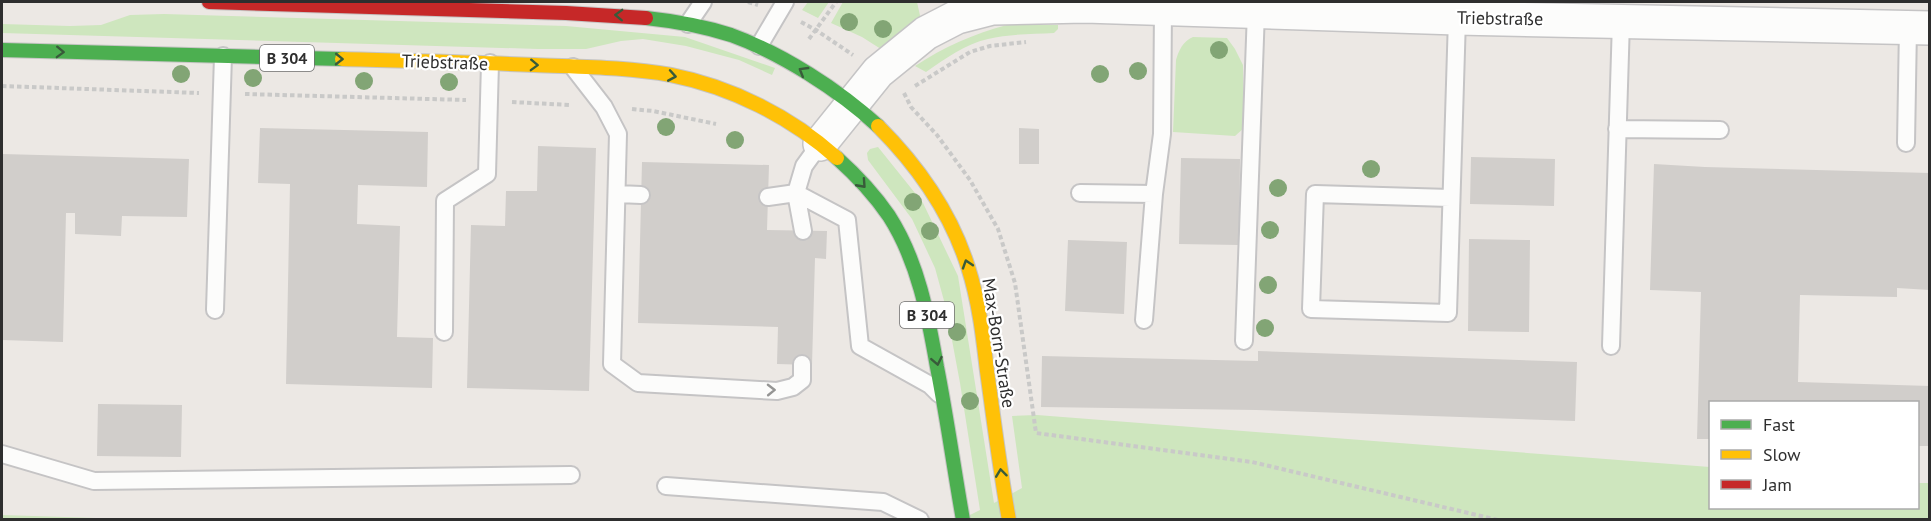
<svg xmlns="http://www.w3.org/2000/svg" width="1931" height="521" viewBox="0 0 1931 521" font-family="'PT Sans',sans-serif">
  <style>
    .green { fill: #cee6be }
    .building { fill: #d1cecb }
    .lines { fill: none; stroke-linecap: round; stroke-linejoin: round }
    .lane-casing { stroke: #c5c4c5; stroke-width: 20 }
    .street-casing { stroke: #c5c4c5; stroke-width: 36 }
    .fast-casing { stroke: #c6c5c4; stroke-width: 16 }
    .slow-casing { stroke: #c6c5c4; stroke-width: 16 }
    .jam-casing { stroke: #c6c5c4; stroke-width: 16 }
    .path { stroke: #c9c9c8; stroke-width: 4; stroke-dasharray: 4.5 3; stroke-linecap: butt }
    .lane { stroke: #fcfcfb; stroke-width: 16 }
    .street { stroke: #fcfcfb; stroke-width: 33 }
    .fast { stroke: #4caf50; stroke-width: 14 }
    .slow { stroke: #ffc107; stroke-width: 14 }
    .jam { stroke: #c62828; stroke-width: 14 }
    .tree { fill: #82a575 }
    .oneway { stroke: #385b3a }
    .oneway2 { stroke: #959594 }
    .labels { text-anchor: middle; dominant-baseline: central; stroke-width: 4.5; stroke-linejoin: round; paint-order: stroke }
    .shield { fill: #fff; stroke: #6d6d6d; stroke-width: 1.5 }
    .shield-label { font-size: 16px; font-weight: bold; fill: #2e2e2e }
    .street-label { font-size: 18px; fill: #2e2e2e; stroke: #fff }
  </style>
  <rect width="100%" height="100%" fill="#ece8e4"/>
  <path class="green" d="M808,2H829L818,18L802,10Z
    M843,2H917L921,20L884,51L862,37L831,23Z
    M164,14L566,26L685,37L775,68L772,75L739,60L686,46L643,39L621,41L586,49H538L2,33V24L70,26L101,25L130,15Z
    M1007,25H1058V29L1054,33C1032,34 1009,34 988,39C965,44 945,59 926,72L915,66C944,47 973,34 1007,25Z
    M1193,37L1227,38L1235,49L1243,65L1244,128L1235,136L1173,132L1176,60C1179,50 1183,41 1193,37Z
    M878,147L923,203L958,276L994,503L1022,488L1012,416L1037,415L1710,467V508H1918V483H1929V519H962L980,510L960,383L946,308L935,268L912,219L868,160L867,153L870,149Z
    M2,515L127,519L2,520Z"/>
  <path class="building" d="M260,128L428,132L427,187L358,185L357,224L400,226L397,337L433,338L432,388L286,384L290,184L258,183Z
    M1019,128L1039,129V164H1019Z
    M538,146L596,148L589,391L467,388L471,225L505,226L506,191H537Z
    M2,154L189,159L187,217L122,216L121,236L75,234V213H66L63,342L2,340Z
    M1471,157L1555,159L1554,206L1470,204Z
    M1181,158L1240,159L1239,245L1179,244Z
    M642,162L769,165L767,230L827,231L826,259L815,258L812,365L777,364L778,327L638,323Z
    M1654,164L1705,167L1930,173V290L1897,288V297L1800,295L1798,382L1930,386V446H1918V402H1710V439H1697L1701,292L1650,290Z
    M1469,239L1530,240L1529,332L1468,331Z
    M1068,240L1127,242L1124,314L1065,311Z
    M1258,351L1577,362L1575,421L1256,410L1041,407L1042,356L1258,361Z
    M98,404L182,405L181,457L97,456Z"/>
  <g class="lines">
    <g class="lane-casing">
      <path id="lane" d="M688,24L703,2
        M759,46L785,2
        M573,67L604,107L618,134L612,364L638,383L777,391L793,387L802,380V364
        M1617,129L1720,130
        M1906,143L1908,27
        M1080,193L1154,194
        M618,194L641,195
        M768,197L796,193L847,220L860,346L930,385L939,394
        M1450,198L1315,194L1311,309L1448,313L1457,18
        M803,231L796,193L804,166L820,144
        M215,310L223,56
        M1144,320L1154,194L1162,134L1163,8
        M444,332L445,201L487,174L490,63
        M1244,341L1256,11
        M1611,346L1621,21
        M2,454L94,481L571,475
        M666,486L883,502L920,520"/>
    </g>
    <g class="street-casing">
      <path id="street" d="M820,144L878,72L926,33L957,17L992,8L1085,6L1457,18L1930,28"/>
    </g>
    <g class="fast-casing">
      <path id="fast" d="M646,18C674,21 703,26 731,35C781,53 839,90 878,126
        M2,50L342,59
        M837,158C856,175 874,194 889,216C918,261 928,315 937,367C947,418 954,469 963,520"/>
    </g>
    <g class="slow-casing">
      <path id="slow" d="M342,59C406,61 470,62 534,65C580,67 626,67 671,75C732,87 791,117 837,158
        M878,126C918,166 951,213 968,267C979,301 983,336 987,371C994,421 1000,471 1009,520"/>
    </g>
    <g class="jam-casing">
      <path id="jam" d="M209,2L566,13L646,18"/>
    </g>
    <path class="path" d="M748,2L758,5
      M801,22L816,30L853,55
      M809,39L836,2
      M2,86L199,93
      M915,86L970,52L990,46L1026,42
      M904,93L911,107L937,135L970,180L998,229L1015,283L1036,433L1252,462L1498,520
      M245,94L466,100
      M512,102L570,105
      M632,109L653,111L716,124"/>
    <use href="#lane" class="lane"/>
    <use href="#street" class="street"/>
    <use href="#fast" class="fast"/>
    <use href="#slow" class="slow"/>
    <use href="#jam" class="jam"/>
  </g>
  <g class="tree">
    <circle cx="849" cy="22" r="9"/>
    <circle cx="883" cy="29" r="9"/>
    <circle cx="1219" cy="50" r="9"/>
    <circle cx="1138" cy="71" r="9"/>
    <circle cx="181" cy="74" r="9"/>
    <circle cx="1100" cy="74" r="9"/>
    <circle cx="253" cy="78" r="9"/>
    <circle cx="364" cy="81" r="9"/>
    <circle cx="449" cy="82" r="9"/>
    <circle cx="666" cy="127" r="9"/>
    <circle cx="735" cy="140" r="9"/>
    <circle cx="1371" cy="169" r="9"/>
    <circle cx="1278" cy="188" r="9"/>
    <circle cx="913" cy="202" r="9"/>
    <circle cx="1270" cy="230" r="9"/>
    <circle cx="930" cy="231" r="9"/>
    <circle cx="1268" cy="285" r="9"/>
    <circle cx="1265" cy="328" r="9"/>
    <circle cx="957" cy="332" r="9"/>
    <circle cx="970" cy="401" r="9"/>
  </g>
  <defs><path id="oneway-chevron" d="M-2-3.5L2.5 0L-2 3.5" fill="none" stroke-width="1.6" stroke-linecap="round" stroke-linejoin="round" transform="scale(1.5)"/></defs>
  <g class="oneway">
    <use href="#oneway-chevron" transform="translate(619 15) rotate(-178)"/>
    <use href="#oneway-chevron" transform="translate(60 52) rotate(2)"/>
    <use href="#oneway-chevron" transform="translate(339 59) rotate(1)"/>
    <use href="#oneway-chevron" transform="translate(534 65) rotate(2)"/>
    <use href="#oneway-chevron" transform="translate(803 71) rotate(-149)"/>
    <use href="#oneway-chevron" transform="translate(672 76) rotate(10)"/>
    <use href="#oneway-chevron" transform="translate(862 184) rotate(48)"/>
    <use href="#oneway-chevron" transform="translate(967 264) rotate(-108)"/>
    <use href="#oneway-chevron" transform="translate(937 361) rotate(79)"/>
    <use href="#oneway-chevron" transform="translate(1001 473) rotate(-97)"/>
  </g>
  <use class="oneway2" href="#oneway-chevron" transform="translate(771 390) rotate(-1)"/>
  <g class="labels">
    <g class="shield">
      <rect x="260" y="45" width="54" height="26" rx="4.5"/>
      <rect x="900" y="302" width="54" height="26" rx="4.5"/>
    </g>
    <g class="shield-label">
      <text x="287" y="58">B 304</text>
      <text x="927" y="315">B 304</text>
    </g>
    <g class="street-label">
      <text transform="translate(1500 18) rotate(1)">Triebstraße</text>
      <text transform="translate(445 62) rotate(2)">Triebstraße</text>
      <text transform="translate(999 343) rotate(81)">Max-Born-Straße</text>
    </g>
  </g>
  <rect width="1931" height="521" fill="none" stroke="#2e2e2e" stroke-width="6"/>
  <rect x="1709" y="401" width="210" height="108" fill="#ffffff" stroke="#ababab" stroke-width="1.5"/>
  <rect x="1721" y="420" width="30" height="9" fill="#4caf50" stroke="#ababab" stroke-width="1.5"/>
  <text x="1763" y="431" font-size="18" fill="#2e2e2e">Fast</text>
  <rect x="1721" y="450" width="30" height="9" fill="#ffc107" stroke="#ababab" stroke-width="1.5"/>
  <text x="1763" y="461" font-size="18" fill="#2e2e2e">Slow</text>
  <rect x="1721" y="480" width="30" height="9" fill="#c62828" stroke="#ababab" stroke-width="1.5"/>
  <text x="1763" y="491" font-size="18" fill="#2e2e2e">Jam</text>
</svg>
